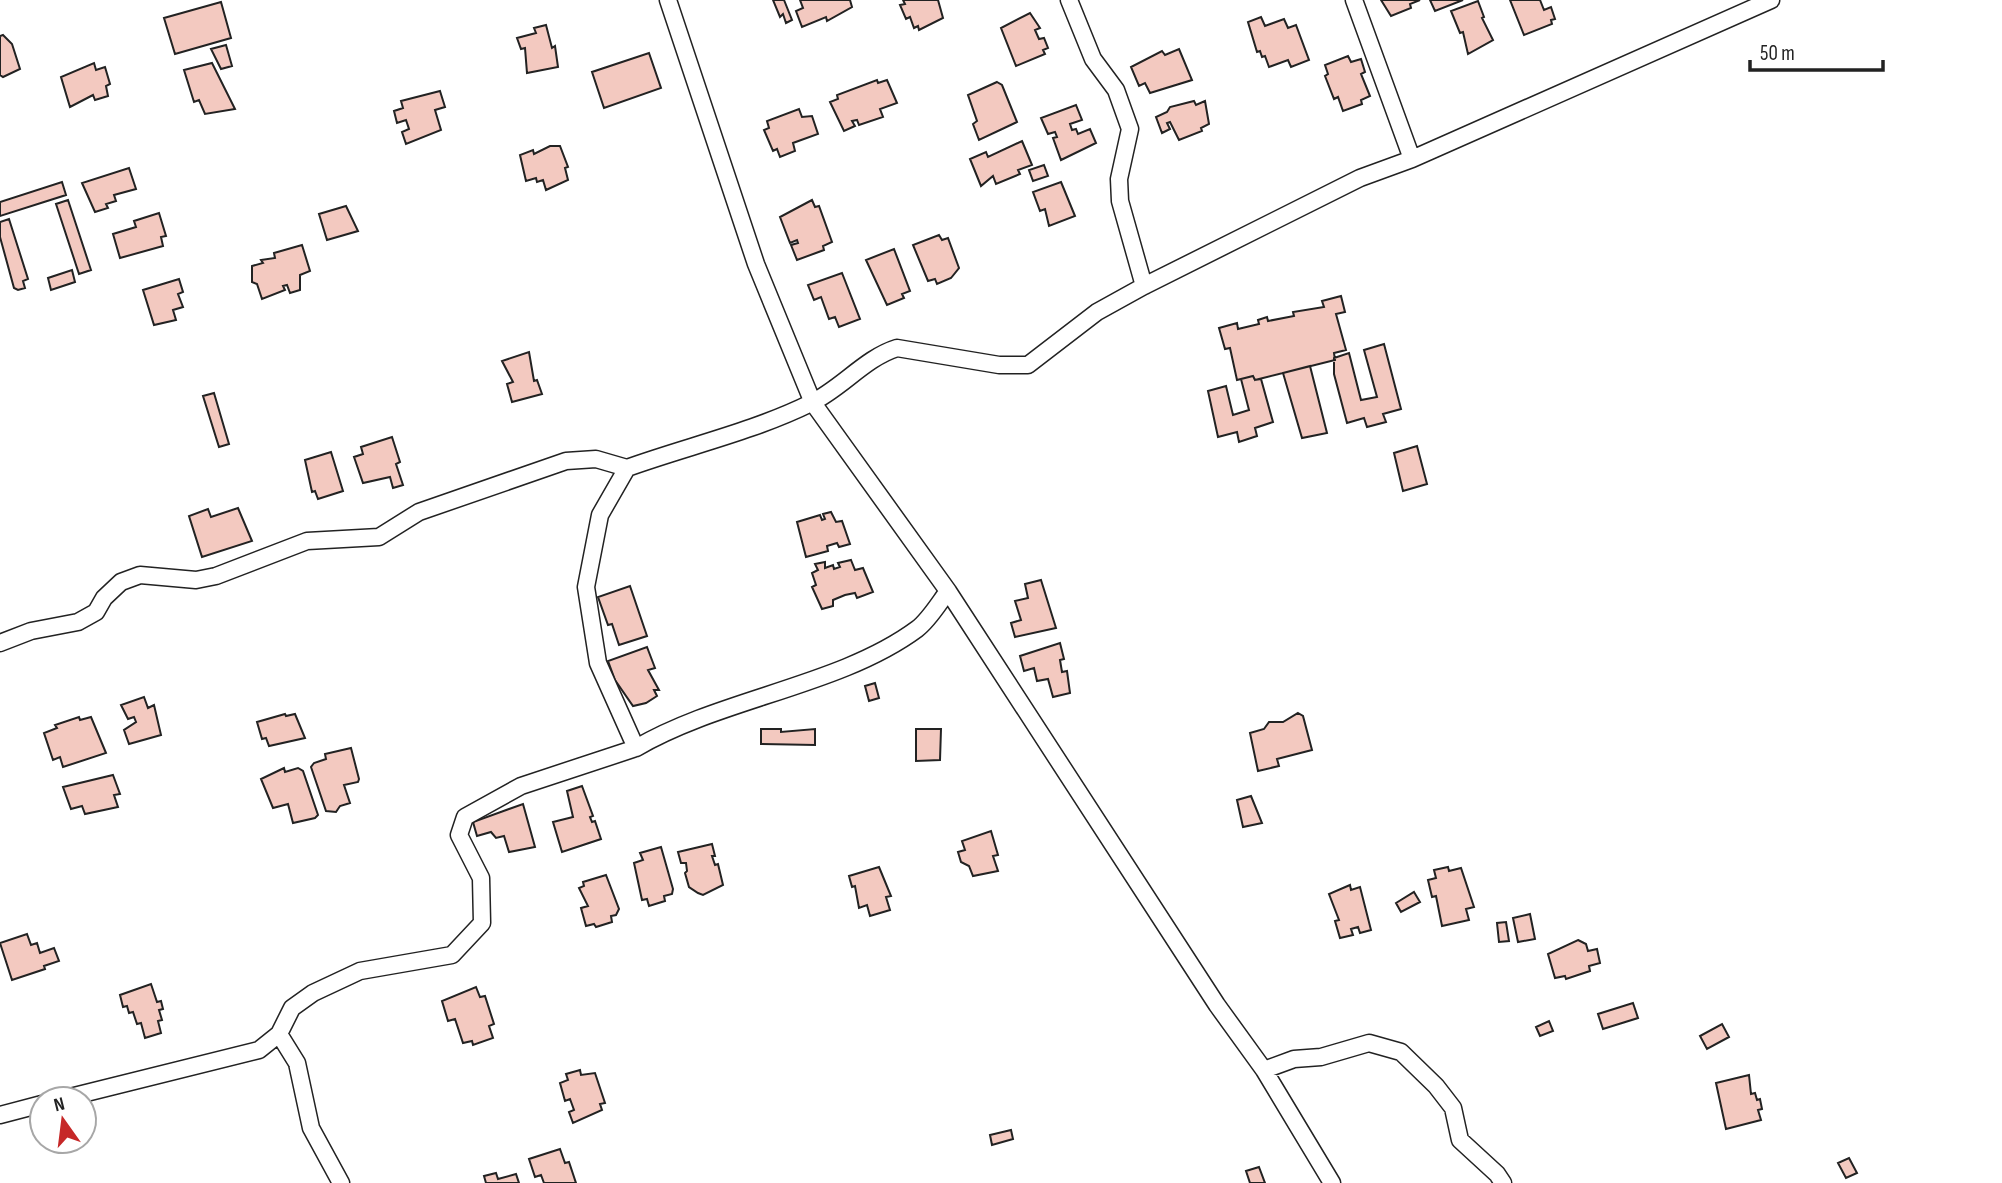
<svg xmlns="http://www.w3.org/2000/svg" width="2002" height="1183" viewBox="0 0 2002 1183" font-family="'Sofia Sans Condensed',sans-serif">
  <style>
    .building { fill: #f3c9c0; stroke: #222; stroke-width: 2 }
    .lines { fill: none; stroke-linecap: round; stroke-linejoin: round }
    .street-casing { stroke: #222; stroke-width: 19 }
    .street { stroke: #fff; stroke-width: 16 }
  </style>
  <rect width="100%" height="100%" fill="#fff"/>
  <path class="building" d="M773,0H784L792,20L786,23L783,14L780,17Z
    M800,0H850L852,7L827,21L826,17L802,27L796,11L803,8Z
    M903,0H938L943,18L919,30L918,26L914,28L910,17L906,19L900,5L905,4Z
    M1381,0H1420L1410,4L1411,8L1391,16Z
    M1430,0H1463L1435,11Z
    M1510,0H1540L1544,10L1551,7L1555,19L1551,20L1552,24L1524,35Z
    M1478,1L1484,17L1482,18L1493,40L1468,54L1463,32L1460,33L1451,11Z
    M221,2L231,38L175,54L164,18Z
    M1030,13L1040,28L1035,30L1039,39L1044,38L1048,48L1043,50L1045,54L1016,66L1001,28Z
    M1261,17L1265,26L1284,19L1288,28L1296,25L1309,60L1291,67L1288,60L1269,67L1265,56L1262,57L1260,51L1257,52L1248,22Z
    M546,25L552,48L555,46L558,67L527,73L525,48L521,49L517,38L536,33L534,28Z
    M3,35L12,44L20,69L3,77L0,75V36Z
    M226,45L232,66L221,69L211,49Z
    M1179,49L1192,80L1150,93L1145,83L1139,86L1131,67L1162,51L1165,55Z
    M649,53L661,88L604,108L592,72Z
    M1348,56L1351,62L1361,59L1365,72L1361,74L1370,96L1361,100L1362,104L1343,111L1338,97L1334,99L1325,76L1328,74L1325,65Z
    M94,63L96,70L105,67L110,84L106,86L108,96L95,100L93,95L70,107L61,77Z
    M212,63L235,109L205,114L199,100L194,102L184,70Z
    M877,80L878,83L887,80L897,103L880,109L883,117L859,125L857,120L852,121L855,126L844,131L830,102L838,99L837,95Z
    M997,82L1002,85L1017,122L979,140L973,124L977,121L968,95Z
    M440,91L445,107L435,110L441,130L406,144L402,132L409,129L406,120L397,123L394,111L403,108L401,101Z
    M1194,101L1196,105L1205,101L1209,124L1201,128L1202,131L1179,140L1170,122L1167,123L1170,129L1162,133L1156,117L1167,112L1170,107Z
    M1076,105L1082,120L1070,124L1072,130L1076,129L1078,134L1090,129L1096,143L1061,160L1053,138L1057,137L1055,132L1048,134L1041,118Z
    M799,109L802,117L812,116L818,134L793,143L795,151L780,157L777,149L773,151L764,130L769,128L767,121Z
    M1022,141L1032,165L1018,170L1020,174L996,184L993,176L981,186L970,159L986,152L988,157Z
    M550,146H560L568,167L565,168L568,180L546,190L543,180L537,182L536,178L526,181L520,155L533,150L534,154Z
    M1044,165L1048,176L1033,181L1029,170Z
    M129,168L136,189L114,195L116,201L106,204L108,208L95,212L82,183Z
    M62,182L66,195L0,216V202Z
    M1061,182L1075,216L1049,226L1045,209L1040,211L1033,192Z
    M68,200L91,270L79,274L56,204Z
    M812,200L815,207L819,206L832,242L823,246L824,250L797,260L791,245L798,243L797,240L790,243L780,217Z
    M346,206L358,231L327,240L319,214Z
    M159,213L166,236L161,237L163,246L120,258L113,234L136,227L134,221Z
    M9,219L28,279L23,281L25,288L18,290L14,288L0,237V222Z
    M939,235L942,240L948,238L959,268L951,278L937,284L935,279L928,281L913,245Z
    M302,245L310,271L300,275V290L290,293L287,285L283,286L285,290L262,299L257,284L252,282V266L263,263L261,260L275,258L274,253Z
    M894,249L910,291L902,294L904,298L887,305L866,260Z
    M72,270L75,282L51,290L48,278Z
    M842,273L860,319L839,327L835,317L829,319L821,297L814,300L808,285Z
    M179,279L183,292L178,294L183,307L173,310L176,320L154,325L143,290Z
    M1341,296L1345,312L1336,314L1346,350L1334,353L1335,360L1255,380L1253,376L1237,380L1230,348L1225,349L1219,328L1237,323L1238,329L1259,324L1258,320L1267,317L1268,321L1294,316L1293,312L1324,307L1322,301Z
    M1384,344L1401,409L1383,414L1386,422L1367,427L1364,418L1347,423L1334,374V358L1349,353L1361,400L1377,397L1364,350Z
    M529,352L534,381L537,380L542,394L512,402L507,384L513,382L502,361Z
    M1310,366L1327,433L1302,438L1283,373Z
    M1253,376L1255,380L1261,379L1273,422L1255,428L1257,436L1239,442L1237,432L1218,437L1208,391L1226,386L1233,415L1249,410L1241,379Z
    M214,393L229,444L219,447L203,396Z
    M392,437L400,462L396,464L403,485L393,488L390,477L363,483L354,457L363,454L361,447Z
    M1417,446L1427,484L1403,491L1394,453Z
    M331,452L343,491L318,499L315,491L312,492L305,460Z
    M238,508L252,541L202,557L189,516L208,509L211,517Z
    M831,512L836,522L842,521L850,544L839,547L837,543L827,546L828,551L806,557L797,522L820,515L822,520L825,519L823,514Z
    M851,560L855,570L863,568L873,592L857,598L855,593L845,595L833,600V606L822,609L812,587L816,585L812,573L818,570L815,564L825,562V568L833,565L834,569L840,567L838,563Z
    M1041,580L1056,628L1015,637L1011,623L1021,620L1015,601L1028,598L1025,584Z
    M630,586L647,636L619,645L612,624L608,625L598,597Z
    M1060,643L1064,659L1060,660L1062,672L1067,671L1070,693L1053,697L1048,679L1037,681L1034,668L1024,671L1020,656Z
    M647,647L655,668L648,670L659,690H654L657,696L646,703L633,706L615,680L608,661Z
    M875,683L879,698L869,701L865,686Z
    M144,697L148,708L154,705L161,735L129,744L124,730L136,722L134,717L128,719L121,705Z
    M1298,713L1303,716L1312,750L1277,759L1279,766L1258,771L1250,733L1264,729L1269,722H1283Z
    M285,714L286,716L295,714L305,738L269,746L266,738L262,739L257,722Z
    M79,717L80,720L91,717L106,753L63,767L60,757L53,760L44,733L57,728L55,725Z
    M761,729H781V732L815,729V745L761,744Z
    M916,729H941L940,760L916,761Z
    M351,748L359,779L358,782L344,785L350,803L340,806L336,812L326,811L311,767L314,763L326,759L325,754Z
    M284,768L285,772L298,768L303,771L318,815L315,818L293,823L288,804L273,808L261,779Z
    M113,775L120,794L114,795L118,807L85,814L82,806L71,809L63,787Z
    M582,786L593,816L590,817L592,822L595,821L601,839L562,852L553,822L573,817L567,791Z
    M1251,796L1262,823L1243,827L1237,800Z
    M523,804L535,847L509,852L504,836L496,838L491,832L477,836L473,822Z
    M991,831L998,855L993,856L998,871L973,876L969,866L961,862L958,852L965,850L962,841Z
    M712,844L715,856H712L715,865L718,864L723,885L703,895L698,893L689,887L685,873L687,871L686,863H681L678,852Z
    M661,847L673,889L672,894L664,896L665,901L649,906L647,899L642,900L634,863L643,860L640,853Z
    M879,867L891,896L886,897L890,910L870,916L867,905L859,908L855,886L852,887L849,876Z
    M1448,867L1449,871L1461,868L1474,907L1466,909L1469,920L1442,926L1436,896L1432,897L1428,880L1436,878L1434,870Z
    M606,875L619,909L616,915L611,916L612,922L596,927L594,924L586,926L581,908L588,906L579,888L584,886L583,882Z
    M1350,885L1351,890L1360,887L1371,930L1360,933L1358,927L1351,929L1353,935L1340,938L1335,921L1339,920L1329,894Z
    M1414,892L1420,902L1401,912L1396,903Z
    M1530,914L1535,939L1518,942L1513,918Z
    M1506,922L1509,941L1499,942L1497,923Z
    M27,934L31,945L37,943L40,953L54,948L59,961L44,966L45,969L12,980L0,943Z
    M1578,940L1586,944L1588,951L1597,949L1600,963L1589,966L1590,971L1566,979L1565,976L1555,978L1548,954Z
    M151,984L157,1002L161,1001L163,1009L159,1010L162,1020L158,1021L161,1033L145,1038L141,1023L137,1024L133,1012L129,1013L127,1006L123,1007L120,995Z
    M476,987L480,997L485,996L494,1024L489,1026L493,1038L473,1045L472,1041L463,1043L455,1019L448,1021L442,1001Z
    M1633,1003L1638,1018L1603,1029L1598,1014Z
    M1549,1021L1553,1031L1540,1036L1536,1027Z
    M1722,1024L1729,1037L1707,1049L1700,1036Z
    M580,1070L581,1075L595,1073L605,1103L600,1104L602,1110L573,1123L569,1112L574,1110L570,1099L565,1101L560,1083L568,1080L566,1074Z
    M1749,1075L1751,1094L1755,1093L1757,1100L1760,1099L1762,1109L1758,1110L1761,1120L1726,1129L1716,1083Z
    M1011,1130L1013,1139L992,1145L990,1135Z
    M560,1149L565,1163L569,1162L576,1183H544L541,1175L535,1177L529,1159Z
    M1849,1158L1857,1173L1846,1178L1838,1163Z
    M1259,1167L1265,1183H1250L1246,1171Z
    M496,1173L498,1179L516,1174L519,1183H486L484,1176Z"/>
  <g class="lines">
    <g class="street-casing">
      <path id="street" d="M668,0L756,264L813,403L948,591L1217,1005L1264,1070L1332,1183
        M1069,0L1093,59L1116,90L1130,129L1119,179L1120,201L1144,286
        M1354,0L1412,159
        M0,643L31,631L78,622L96,612L104,598L121,582L140,575L196,580L216,576L307,541L379,537L419,512L566,461L596,459L627,468
        M636,748C721,698 840,686 917,629C929,620 939,603 948,591
        M279,1034L297,1063L311,1128L341,1183
        M1264,1070L1294,1059L1321,1057L1369,1043L1401,1052L1436,1086L1453,1108L1460,1140L1497,1174L1503,1183
        M62,1099L259,1050L279,1034L292,1008L313,993L360,971L452,955L482,923L481,878L459,835L465,817L521,786L636,748L598,663L586,587L600,515L627,468C688,446 752,432 811,403C842,388 865,358 897,348L999,365H1028L1097,312L1144,286L1360,178L1412,159L1771,0
        M0,1115L42,1104"/>
    </g>
    <use href="#street" class="street"/>
  </g>
  <g transform="translate(63 1120) rotate(346)"><circle r="33" fill="#ffffff" stroke="#a7a7a7" stroke-width="2"/>
  <path d="M0-5L12 26L0 18L-12 26Z" fill="#c62828"/>
  <text y="-10" font-size="19" font-weight="bold" text-anchor="middle" fill="#222222">N</text>
  </g>
  <path d="M1750 60v10h133v-10" fill="none" stroke="#222222" stroke-width="3.5"/>
  <text x="1760" y="60" font-size="21" fill="#222222" stroke="#ffffff" stroke-width="5" paint-order="stroke">50 m</text>
</svg>
